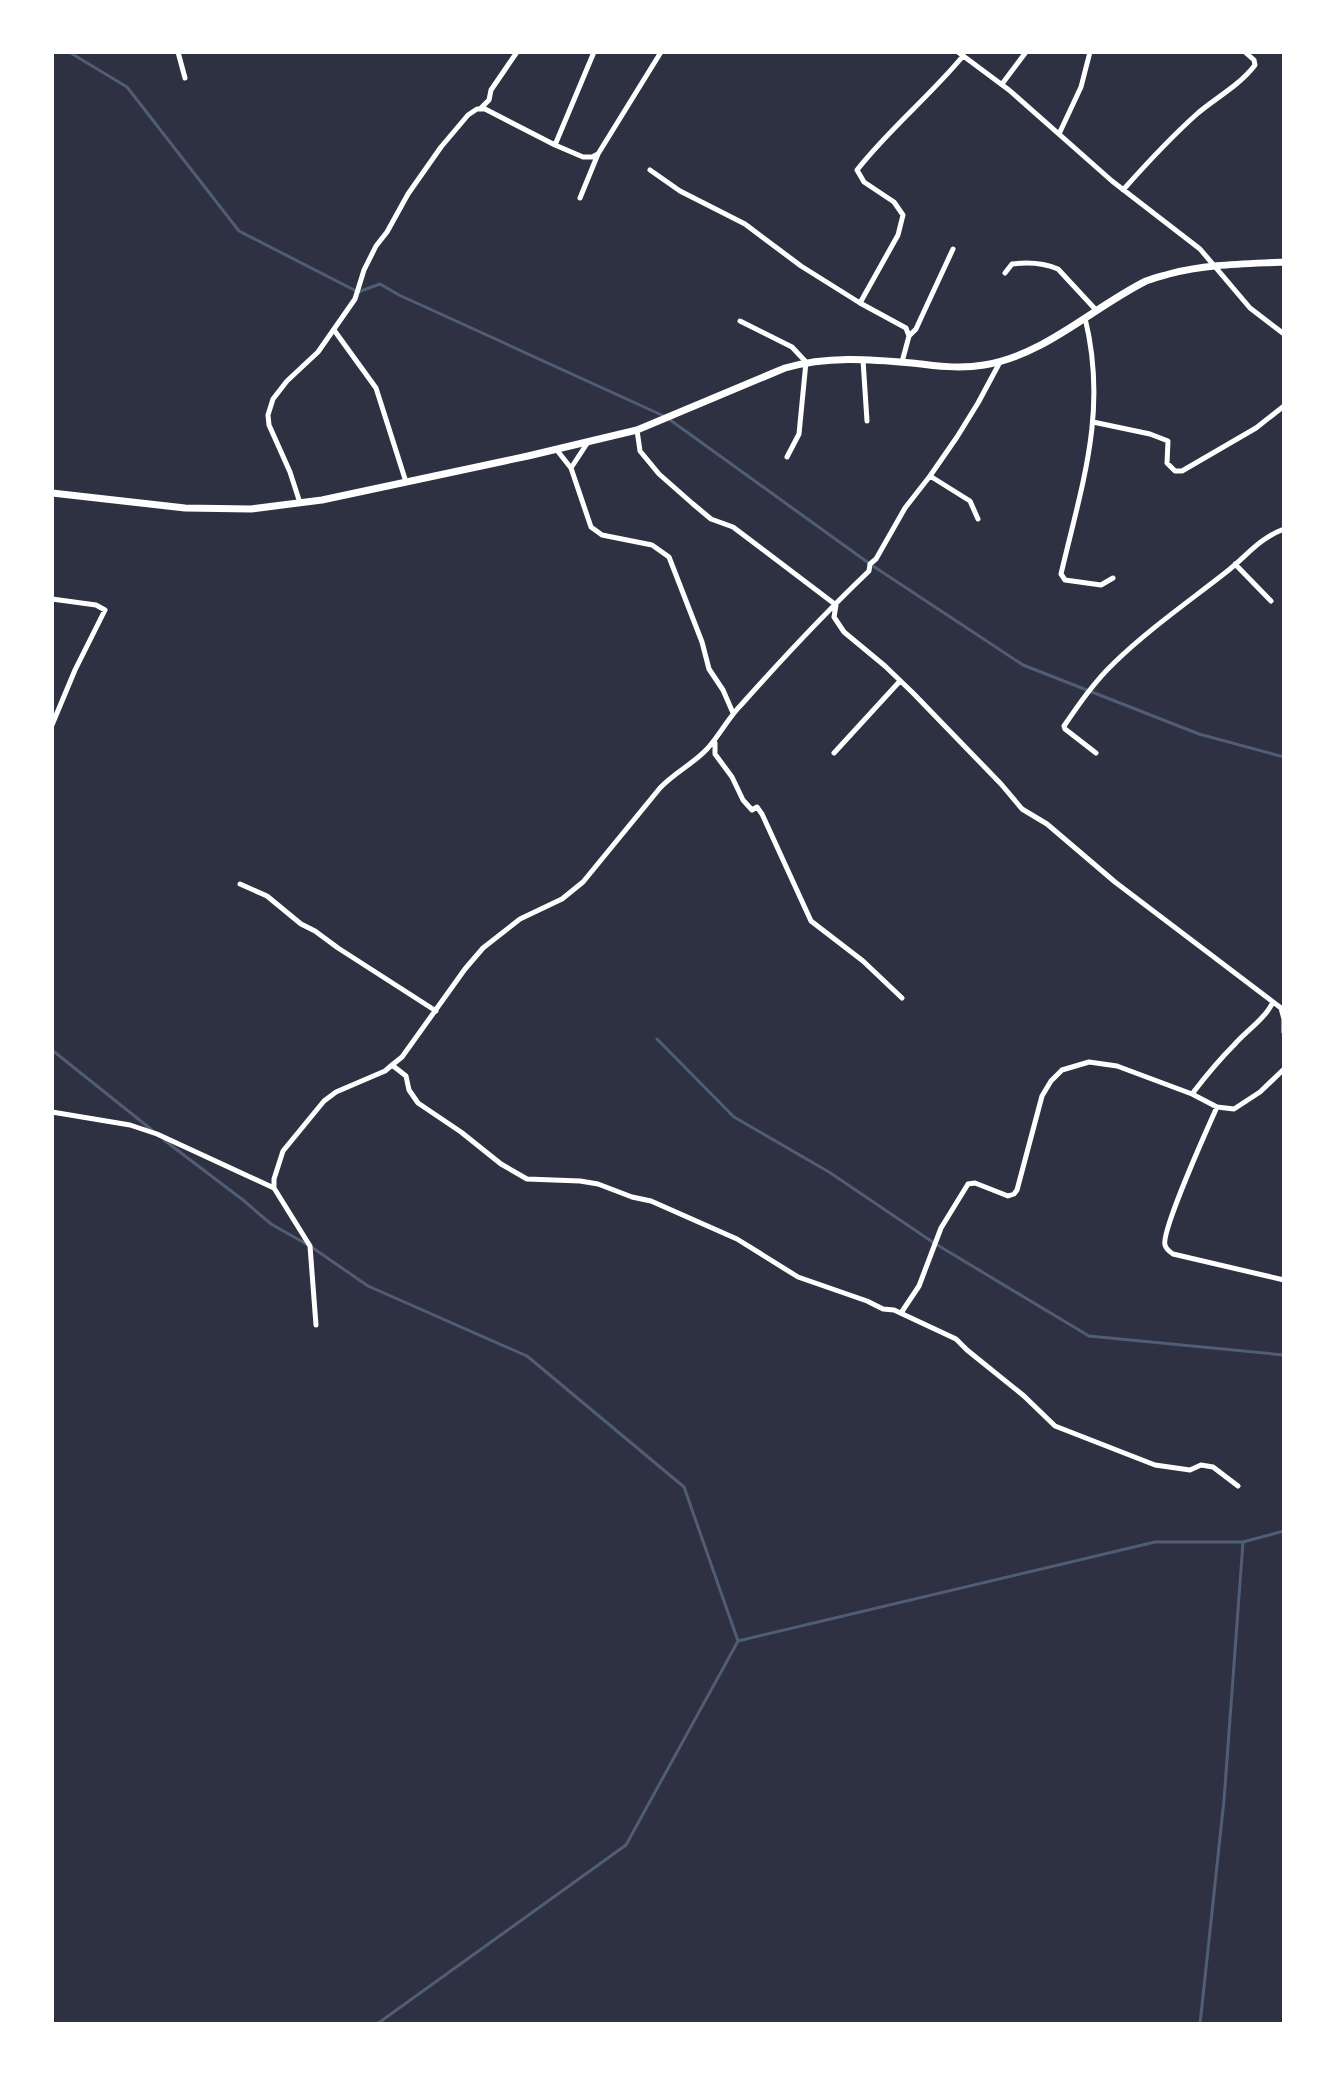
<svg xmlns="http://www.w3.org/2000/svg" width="1336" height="2076" viewBox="0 0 1336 2076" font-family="Helvetica,sans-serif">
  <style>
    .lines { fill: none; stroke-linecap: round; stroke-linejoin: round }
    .stream { stroke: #4f5d75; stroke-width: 3 }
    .minor { stroke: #fff; stroke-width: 5 }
    .secondary { stroke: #fff; stroke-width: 7 }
  </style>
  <rect width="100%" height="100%" fill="#2d3142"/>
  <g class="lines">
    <path class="stream" d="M69,52L127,87L239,231L358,292L380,284L399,295L666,417L870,564L1023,665L1199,734L1284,757
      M657,1039L734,1117L829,1172L934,1243L1089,1336L1284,1355
      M52,1050L152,1130
      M164,1140L243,1200L271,1224L310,1246L368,1286L527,1356L684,1487L738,1641
      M377,2024L626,1845L738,1641L1155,1542H1243L1284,1531
      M1200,2024L1224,1800L1243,1542"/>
    <path class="minor" d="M178,52L185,78
      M958,52L1009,90L1112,181L1200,249L1250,308L1284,334
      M1002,84L1026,52
      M481,108L489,100L491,90L517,52
      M1059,134L1081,87L1090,52
      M555,145L594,52
      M650,170L680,191L745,224L801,266L860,303L906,328L909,336L902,362
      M1123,190C1147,163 1171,137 1198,113C1217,97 1240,85 1255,65L1254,60L1245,52
      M580,198L598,154L661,52
      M1005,273L1012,264C1028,262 1044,263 1058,269L1096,310
      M860,303L898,235L903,215L894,202L864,182L857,170C889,129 930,96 963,56
      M1085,318C1108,411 1082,484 1061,574L1065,580L1101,585L1113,578
      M740,321L792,347L806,362L799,434L787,457
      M334,330L376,388L406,482
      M909,336L916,329L921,318L953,249
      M863,360L867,421
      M1093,422L1150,434L1168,441L1167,463L1175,471H1182L1256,428L1284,406
      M637,430L640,451L659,474L693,504L711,519L733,527L836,605L834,617L844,632L885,666L913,693L1001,784L1022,809L1047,824L1115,882L1281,1008L1284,1019
      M556,449L571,468L591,527L602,535L652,545L669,557L702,642L709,669L723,690L733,713
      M571,468L588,442
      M930,476L970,501L978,519
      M300,503L290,472L269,425L268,415L273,399L287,381L318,352L355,299L364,270L376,246L387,232L408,194L441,147L468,115L477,109H485L555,145L583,157H592L598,154
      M1235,564L1271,601
      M52,599L96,605L105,610L75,670L52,725
      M715,743V754L732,777L743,800L752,810L757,807L762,814L811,921L863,961L902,998
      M834,753L900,681
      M1096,753L1065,729L1064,726C1079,704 1095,681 1114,663C1148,630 1188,602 1225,573C1246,557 1258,539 1284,529
      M240,884L267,896L301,924L315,931L338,948L436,1011
      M1284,1019V1032
      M392,1065L406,1076L409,1090L418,1103L461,1132L501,1164L527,1179L580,1181L598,1184L632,1197L651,1201L737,1239L798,1277L867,1301L883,1309L894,1310L956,1339L967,1350L1024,1396L1055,1426L1155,1465L1190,1470L1201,1465L1213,1467L1238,1486
      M1192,1094C1205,1077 1219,1060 1234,1045C1246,1031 1265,1019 1273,1002
      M1217,1107C1208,1127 1161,1232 1165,1245C1166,1249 1170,1252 1173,1254L1284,1280
      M52,1112L130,1125L157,1134L274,1188
      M901,1313L919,1286L941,1228L968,1184L975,1183L1008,1196L1014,1194L1017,1190L1042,1096L1051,1081L1062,1070L1089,1062L1117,1066L1192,1094L1217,1107L1234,1109L1260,1092L1284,1069
      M316,1325L310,1246L274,1188V1179L283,1151L324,1101L336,1092L385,1071L392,1065L402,1057L465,969L483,948L520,919L562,899L583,882L660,788C674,773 693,764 707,749C720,735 728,718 741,705C782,659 824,614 869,571L870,564L876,559L905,508L930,476L957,437L978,403L1000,362"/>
    <path class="secondary" d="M52,493L185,508L251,509L322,500L528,456L637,430L785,368C827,356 868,359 912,363C936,366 960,369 984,365C1045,355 1092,308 1146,281C1153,278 1162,276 1169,274C1207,264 1245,264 1284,262"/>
  </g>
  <rect width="1336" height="2076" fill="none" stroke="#ffffff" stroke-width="108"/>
</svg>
